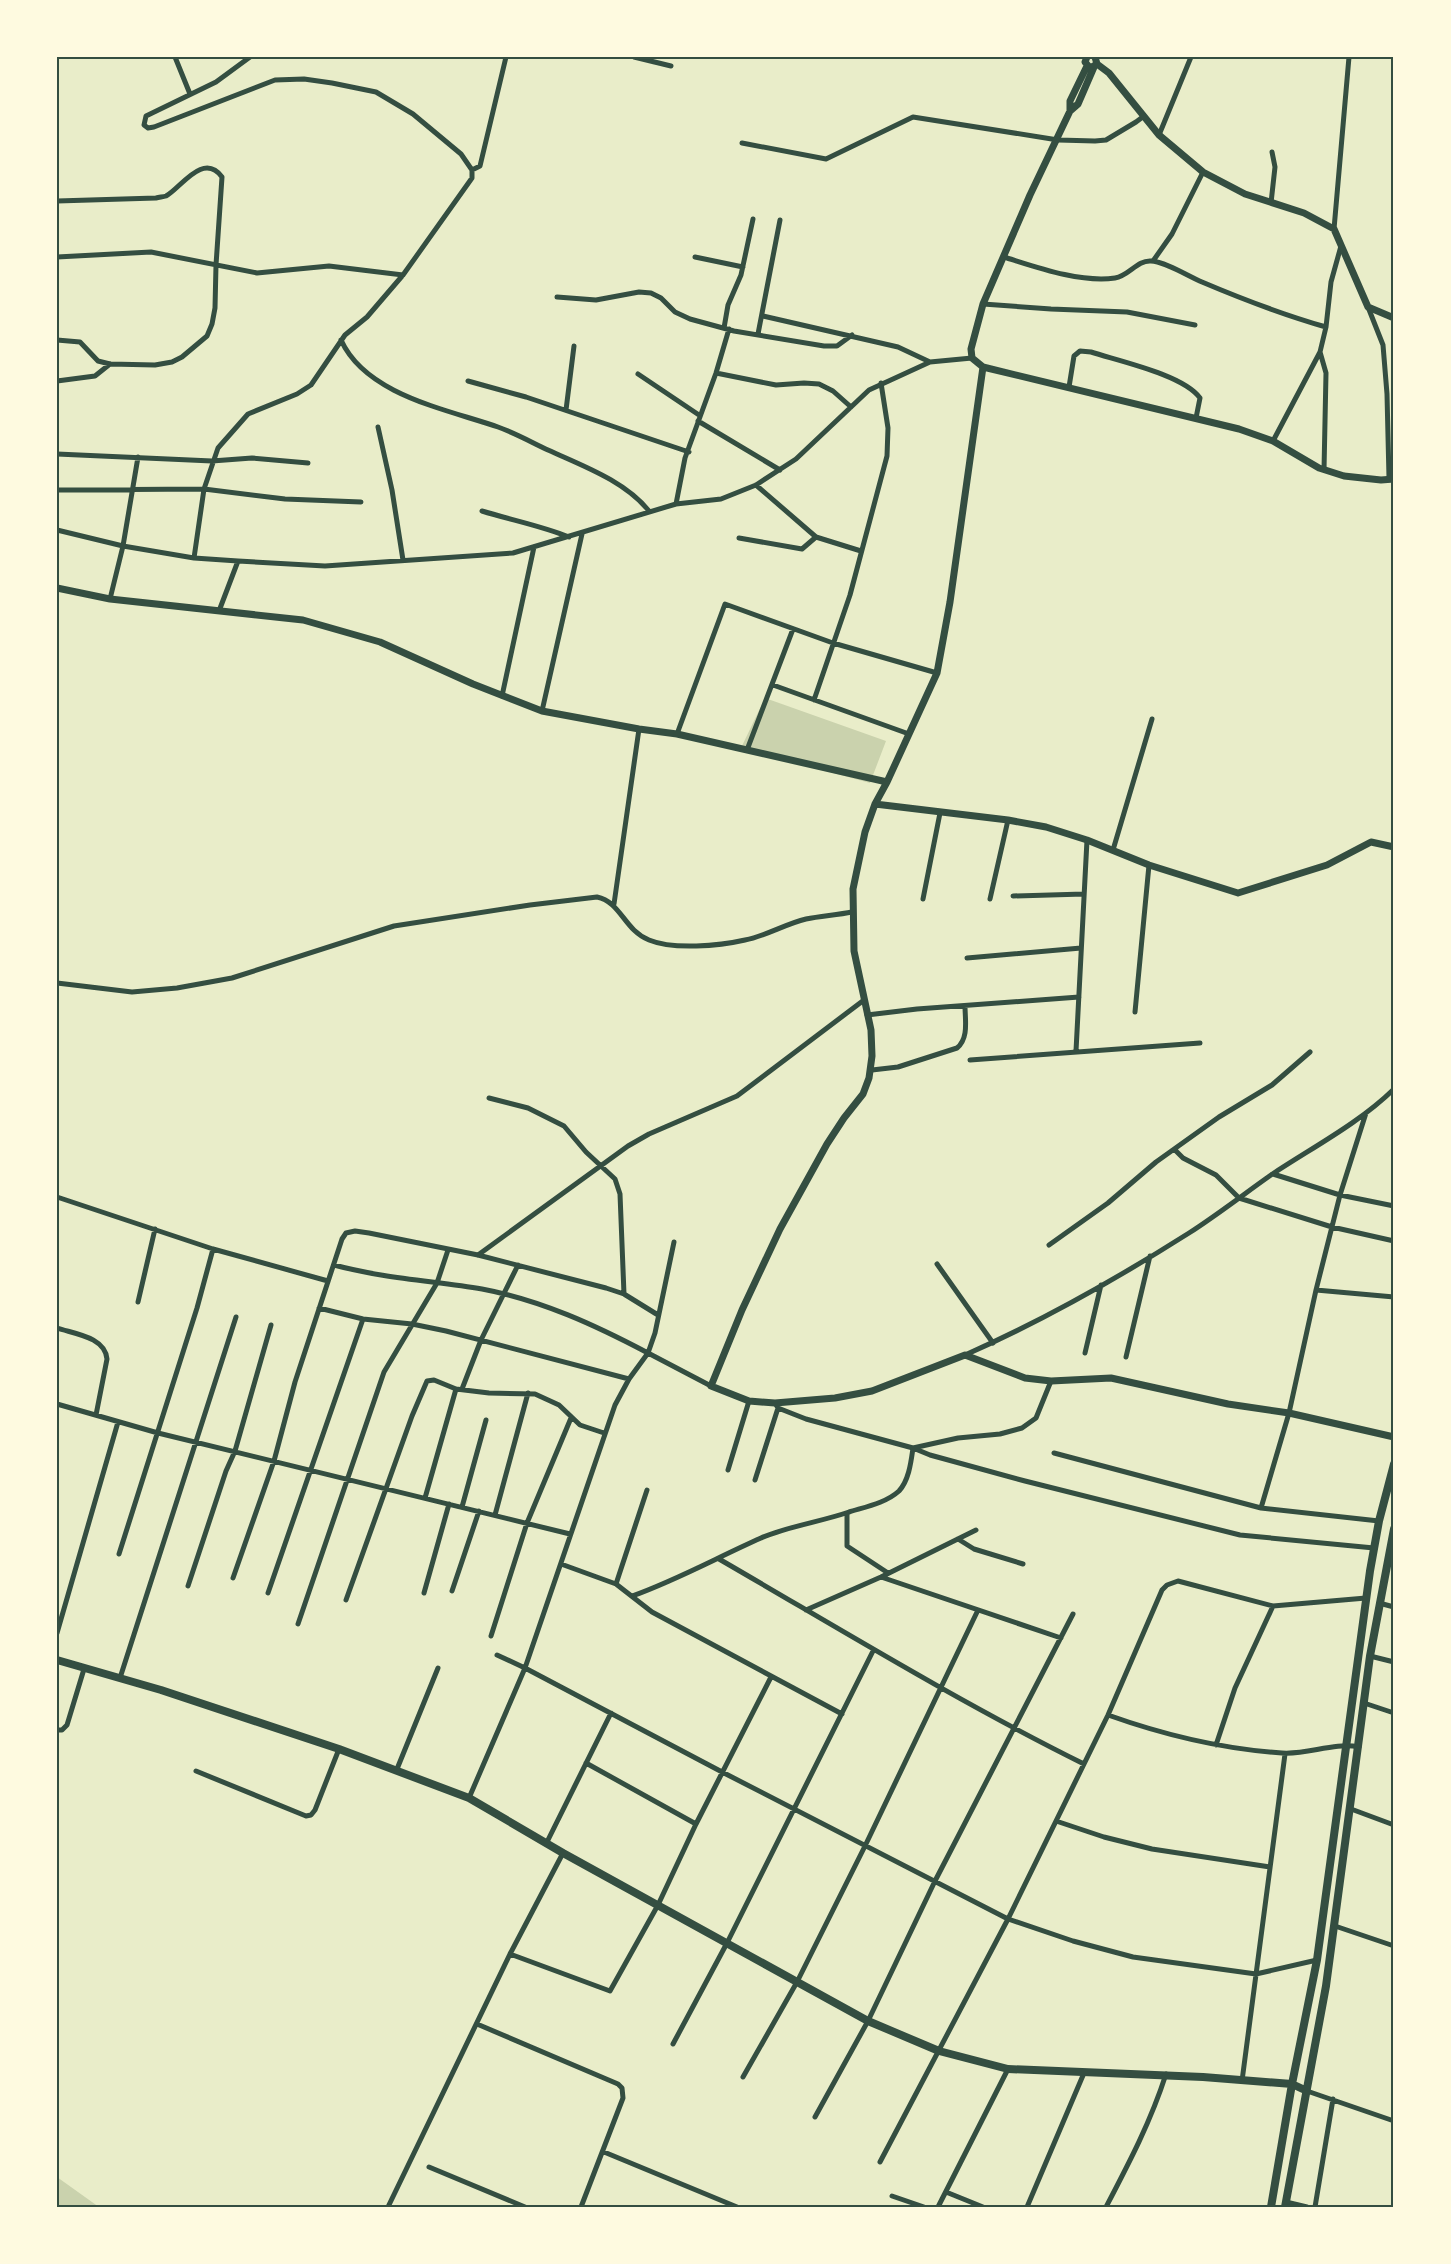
<svg xmlns="http://www.w3.org/2000/svg" width="1451" height="2264" viewBox="0 0 1451 2264" font-family="Commissioner,sans-serif">
  <style>
    .green { fill: #cad2ad }
    .lines { fill: none; stroke-linecap: round; stroke-linejoin: round }
    .minor { stroke: #344e41; stroke-width: 5 }
    .tertiary { stroke: #344e41; stroke-width: 7 }
    .secondary { stroke: #344e41; stroke-width: 8 }
    .neatline { fill: none; stroke: #344e41; stroke-width: 2 }
  </style>
  <rect width="100%" height="100%" fill="#e9edc9"/>
  <path class="green" d="M765,698L886,741L870,783L741,748Z
    M57,2177L99,2207H57Z"/>
  <g class="lines">
    <path class="minor" d="M175,57L190,94
      M634,57L671,66
      M1159,135L1191,57
      M742,143L826,159L913,117L1058,140L1095,141L1106,140L1136,122L1144,116
      M472,170L480,166L506,57
      M57,201L156,198C160,197 163,197 166,196C180,189 203,151 222,177L216,265L215,308L212,324L207,336L182,357L172,362L155,365L110,364L98,361L80,342L57,340
      M1271,203L1275,167L1272,152
      M1334,229L1349,57
      M57,257L151,252L257,273L329,266L403,275
      M695,257L743,267
      M1004,257C1036,267 1080,283 1115,278C1129,276 1137,260 1151,261C1166,262 1188,276 1202,282C1242,299 1284,315 1326,327
      M1153,261L1172,234L1203,172
      M557,297L596,300L639,292L651,293L661,298L675,312L690,319L734,331L824,346H837L852,335
      M983,304L1051,309L1127,312L1195,325
      M1368,307L1383,345L1387,394L1389,478
      M763,316L898,347L930,362
      M724,328L728,305L741,275L753,219
      M758,334L780,220
      M341,340C366,395 446,409 498,427C515,433 531,442 548,450C583,466 625,481 649,511
      M1320,352L1326,373L1324,470
      M716,373L776,385L804,383L819,384L833,391L851,407
      M638,374L699,415
      M57,381L95,376L110,364
      M468,381L526,397L689,452
      M1069,387L1074,356L1080,351L1091,352C1119,361 1184,375 1200,398L1196,418
      M566,410L574,346
      M698,421L780,470
      M378,427L392,490L403,560
      M1273,441L1320,352L1326,327L1331,282L1341,246
      M57,454L212,461L252,458L308,463
      M57,490L204,489L285,499L361,502
      M676,504L685,458L716,373L729,329
      M482,511C511,520 542,526 569,537
      M57,530L123,546L194,558L238,561L325,566L513,553L676,504L721,499L756,485L796,459L869,390L930,362L972,358
      M816,537L861,551
      M739,538L802,549L816,537L756,485
      M194,558L204,489L218,448L248,414L297,394L311,385L345,335L367,317L403,275L472,178V170L461,154L413,114L376,92L332,83L304,79L275,80L154,127L148,128L144,125L146,116L216,82L250,57
      M110,599L123,546L138,457
      M219,611L238,561
      M773,685L909,734
      M502,696L534,547
      M814,700L850,595L887,456L888,428L881,383
      M542,711L582,534
      M677,734L725,604L833,643L937,673
      M747,750L793,629
      M1113,850L1152,719
      M1013,896L1084,894
      M923,899L940,813
      M990,899L1008,820
      M614,904L639,729
      M967,958L1081,948
      M57,983L132,992L177,988L232,978L394,926L530,905L597,897C621,902 624,930 649,940C673,950 719,946 745,940C766,936 785,924 806,919C821,916 837,915 852,912
      M1135,1012L1149,865
      M867,1015L917,1009L1079,997
      M1076,1051L1087,840
      M970,1060L1200,1043
      M872,1070L898,1067L957,1048C969,1038 965,1020 965,1006
      M489,1098L528,1108L564,1126L586,1152L615,1179L620,1194L624,1294
      M1175,1150L1183,1158L1216,1175L1239,1198L1332,1227L1394,1241
      M1273,1174L1340,1195L1394,1206
      M57,1197L213,1249L328,1281
      M1049,1245L1108,1203L1156,1162L1219,1117L1272,1085L1310,1052
      M478,1255L628,1146L649,1134L737,1096L864,1000
      M937,1264L993,1343
      M334,1265C382,1278 433,1281 482,1289C541,1300 595,1325 648,1353L655,1333L674,1242
      M1316,1290L1394,1297
      M138,1302L155,1229
      M319,1308L363,1319L412,1324L446,1331L629,1379
      M57,1328C75,1334 105,1337 107,1359L96,1415
      M1085,1353L1101,1285
      M965,1355C1042,1321 1118,1278 1189,1233C1217,1215 1244,1194 1271,1175C1313,1147 1358,1124 1394,1089
      M1126,1357L1150,1256
      M462,1389L481,1340L518,1265
      M775,1403L778,1408L806,1419L913,1448L958,1438L1000,1434L1022,1428L1036,1418L1051,1381
      M57,1404L158,1433L570,1534
      M1054,1453L1261,1508L1379,1521
      M728,1470L749,1401
      M755,1480L778,1408
      M425,1498L456,1389
      M462,1507L486,1420
      M1261,1508L1289,1413L1316,1290L1340,1195L1366,1113
      M847,1513V1546L888,1573
      M495,1515L528,1393
      M958,1539L974,1549L1023,1564
      M119,1554L197,1308L213,1249
      M719,1559C840,1629 959,1702 1084,1764
      M561,1564L616,1584L652,1612L842,1714
      M881,1577L1061,1638
      M233,1578L274,1461L295,1382L342,1239L346,1233L355,1231L369,1233L478,1255L606,1288L624,1294L658,1315
      M616,1584L647,1490
      M188,1586L226,1471L235,1451L271,1325
      M452,1591L479,1511
      M268,1593L363,1319
      M424,1593L449,1504
      M632,1596C677,1580 718,1557 761,1538C789,1526 820,1522 849,1512C865,1507 886,1503 899,1491C909,1480 911,1462 913,1448L930,1455L1025,1481L1240,1535L1374,1548
      M346,1600L412,1416L427,1381L434,1380L456,1389L489,1393L535,1394L559,1405L580,1425L604,1433
      M1379,1603L1394,1607
      M806,1610L881,1577L976,1530
      M298,1624L384,1372L437,1283L448,1250
      M57,1633L118,1422
      M491,1636L527,1523L571,1418
      M497,1655L525,1668L724,1773L1008,1919L1073,1941L1133,1957L1256,1974L1317,1960
      M1370,1656L1394,1662
      M120,1678L236,1317
      M1364,1703L1394,1713
      M1108,1715C1164,1735 1222,1749 1282,1753C1308,1755 1333,1742 1359,1747
      M57,1730H62L67,1725L84,1669
      M1216,1745L1235,1688L1273,1606
      M586,1763L696,1824
      M397,1769L438,1668
      M196,1771L306,1816L311,1815L315,1810L339,1749
      M469,1798L525,1668L615,1405L629,1379L648,1353L711,1386
      M1351,1809L1394,1825
      M1056,1821L1104,1837L1152,1849L1270,1867
      M546,1844L611,1713
      M1335,1926L1394,1946
      M510,1954L610,1991L658,1905L696,1824L771,1677
      M477,2024L618,2084L622,2088L623,2098L581,2207
      M673,2044L727,1943L873,1651
      M743,2077L797,1982L865,1846L978,1610
      M1242,2081L1285,1754
      M1307,2091L1394,2121
      M815,2117L868,2021L935,1881L1073,1614
      M604,2152L737,2207
      M880,2162L1008,1919L1108,1715L1162,1590L1167,1585L1178,1581L1273,1606L1366,1598
      M429,2167L525,2207
      M946,2192L983,2207
      M892,2196L924,2207
      M1286,2202L1307,2207
      M388,2207L510,1954L563,1853
      M938,2207L1008,2069
      M1027,2207L1084,2073
      M1106,2207C1129,2163 1151,2121 1166,2074
      M1315,2207L1333,2099"/>
    <path class="tertiary" d="M1087,57L1085,62L1090,68L1097,64L1095,57
      M1097,64L1109,73L1159,135L1203,172L1245,194L1304,213L1334,229L1368,307L1394,318
      M1087,66L1070,101V111L1030,195L983,304L971,349L972,358L983,367L1239,429L1273,441L1319,468L1344,476L1381,480L1394,479
      M1070,111L1078,104L1094,67
      M983,367L950,602L937,673L887,782L875,804L865,832L853,889L854,951L871,1030L872,1056L869,1078L863,1094L844,1118L827,1144L780,1229L742,1310L711,1386L749,1401L775,1403L835,1398L872,1391L965,1355L1025,1378L1051,1381L1111,1378L1228,1404L1289,1413L1394,1437
      M57,588L110,599L303,620L380,642L473,684L542,711L639,729L677,734L887,782
      M875,804L1008,820L1046,827L1087,840L1149,865L1238,893L1327,865L1371,842L1394,847"/>
    <path class="secondary" d="M57,1660L161,1690L339,1749L469,1798L563,1853L868,2021L939,2051L1008,2069L1203,2077L1292,2084L1307,2091
      M1271,2207L1292,2084L1317,1960L1370,1571L1379,1521L1394,1464
      M1285,2207L1326,1986L1370,1656L1394,1529"/>
  </g>
  <rect width="1451" height="2264" fill="none" stroke="#fefae0" stroke-width="117"/>
  <rect x="58" y="58" width="1334" height="2148" class="neatline"/>
</svg>
